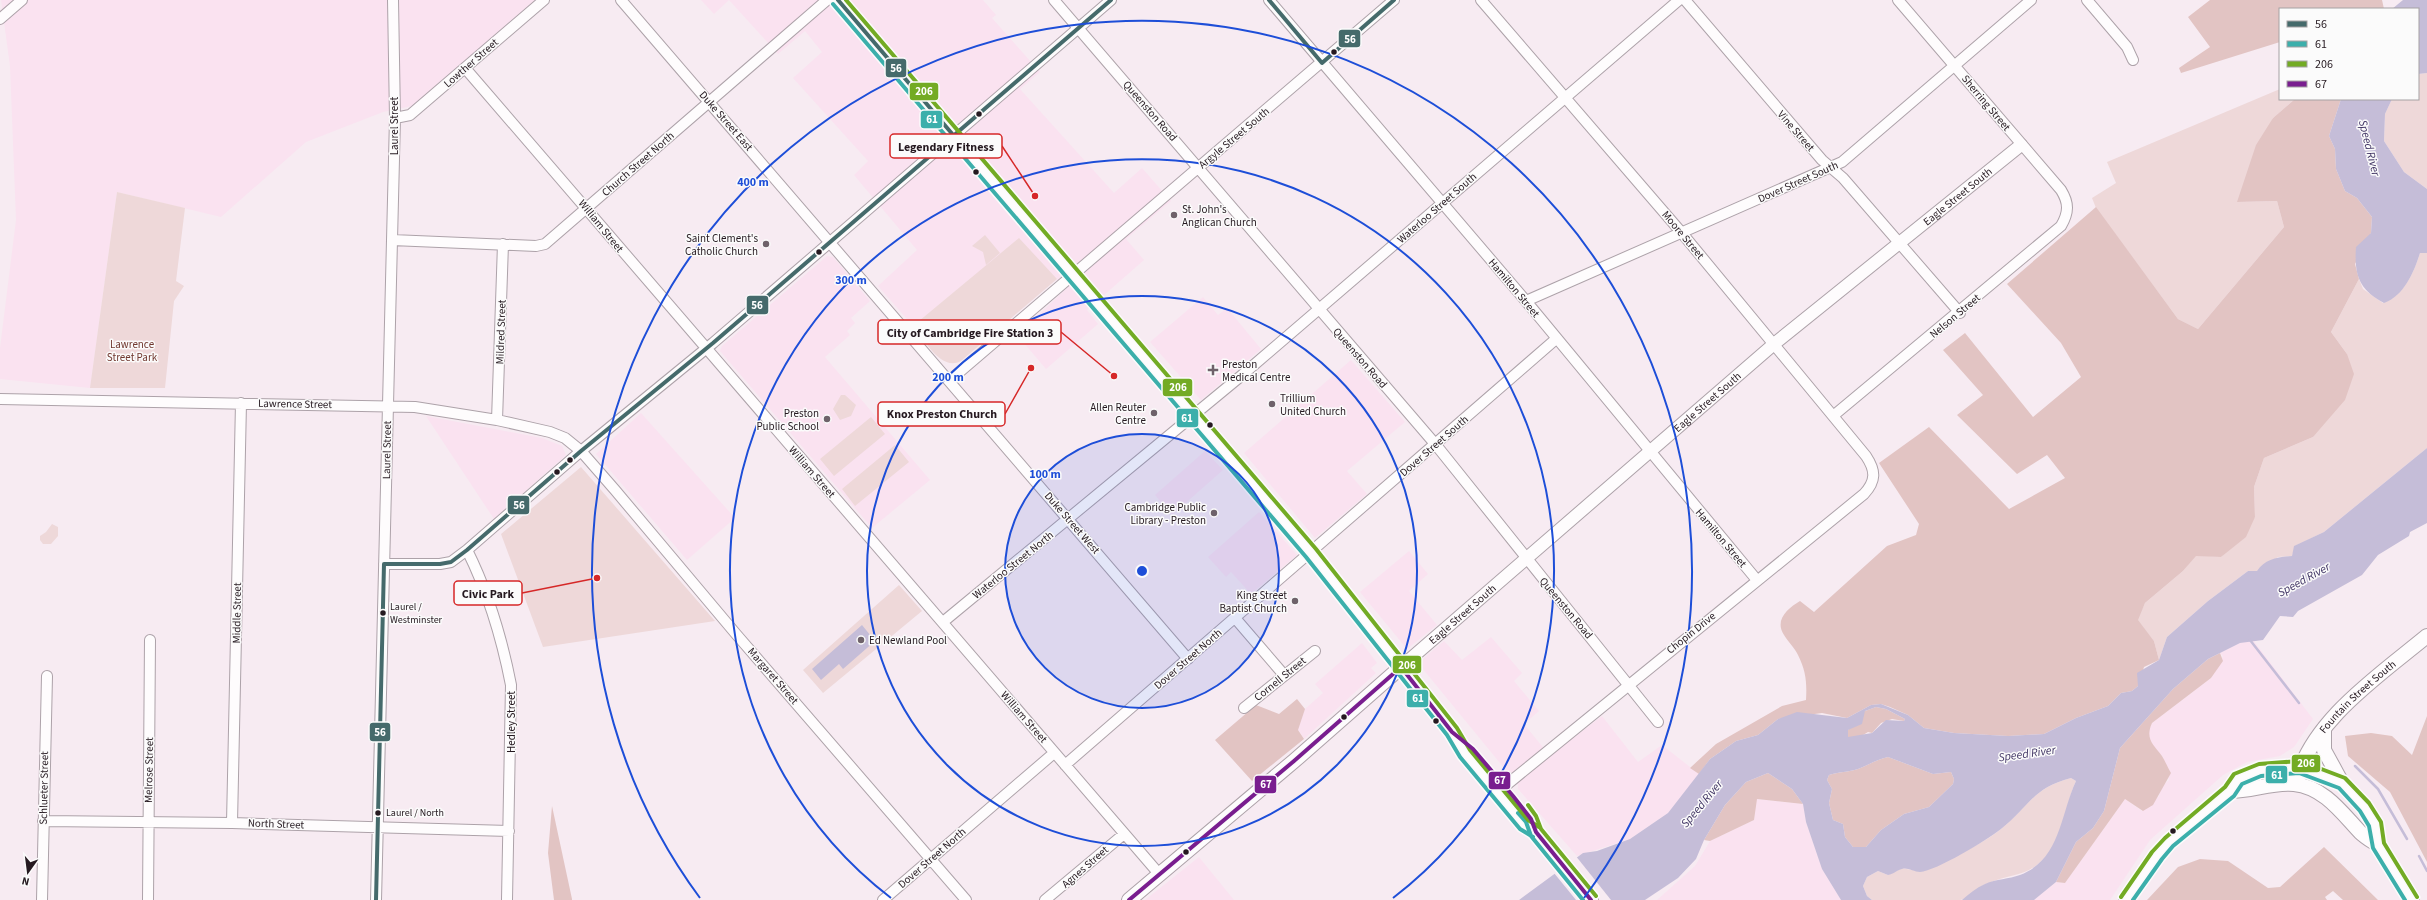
<svg xmlns="http://www.w3.org/2000/svg" width="2427" height="900" viewBox="0 0 2427 900" font-family="'Source Sans 3',sans-serif">
  <style>
    .built { fill: #fae2f0 }
    .green { fill: #eed8d9 }
    .forest { fill: #e2c4c3 }
    .water { fill: #c5bdd8; fill-rule: evenodd }
    .pier { fill: #f7ebf2 }
    .lines { fill: none; stroke-linecap: round; stroke-linejoin: round }
    .stream { stroke: #c5bdd8; stroke-width: 2.5 }
    .minor-casing { stroke: #ada2a9; stroke-width: 12 }
    .tertiary-casing { stroke: #ada2a9; stroke-width: 14 }
    .secondary-casing { stroke: #ada2a9; stroke-width: 16 }
    .minor { stroke: #fefcfd; stroke-width: 10 }
    .tertiary { stroke: #fefcfd; stroke-width: 12 }
    .secondary { stroke: #fefcfd; stroke-width: 14 }
    .bus-1-casing { stroke: #fbfbfb; stroke-width: 7 }
    .bus-2-casing { stroke: #fbfbfb; stroke-width: 7 }
    .bus-3-casing { stroke: #fbfbfb; stroke-width: 7 }
    .bus-4-casing { stroke: #fbfbfb; stroke-width: 7 }
    .bus-1 { stroke: #456a6b; stroke-width: 4 }
    .bus-2 { stroke: #3cafab; stroke-width: 4 }
    .bus-3 { stroke: #73ab24; stroke-width: 4 }
    .bus-4 { stroke: #791e8f; stroke-width: 4 }
    .ring { fill: none; stroke: #1d4ed8; stroke-width: 2 }
    .bus-dot { fill: #251920; stroke: #fbfbfb; stroke-width: 1.5 }
    .poi-dot { fill: #6e626a; stroke: #fbfbfb; stroke-width: 1.5 }
    .labels { text-anchor: middle; dominant-baseline: central; stroke-width: 3; stroke-linejoin: round; paint-order: stroke }
    .bus-label { font-size: 10px; fill: #251920; stroke: #fbfbfb; text-anchor: start }
    .street-label { font-size: 11px; fill: #251920; stroke: #fbfbfb }
    .poi-label { font-size: 11px; fill: #251920; stroke: #fbfbfb; text-anchor: end }
    .park-label { font-size: 11px; fill: #71382f; stroke: #fbfbfb }
    .water-label { font-size: 12px; font-style: italic; fill: #3f3363; stroke: #fbfbfb }
    .centre { fill: #1d4ed8; stroke: #fbfbfb; stroke-width: 2 }
    .ring-label { font-size: 12px; text-anchor: middle; font-weight: bold; fill: #1d4ed8; stroke: #fbfbfb; stroke-width: 3; stroke-linejoin: round; paint-order: stroke }
    .leader { fill: none; stroke: #d62828; stroke-width: 1.5 }
    .callout-dot { fill: #d62828; stroke: #fbfbfb; stroke-width: 1.5 }
    .callout { fill: #fbfbfb; stroke: #d62828; stroke-width: 1.5 }
    .callout-label { font-size: 12px; text-anchor: middle; font-weight: bold; fill: #251920 }
    .line-badge { stroke: #fbfbfb; stroke-width: 1.5 }
    .badge-label { font-size: 11px; text-anchor: middle; font-weight: bold; fill: #fff }
  </style>
  <rect width="100%" height="100%" fill="#f7ebf2"/>
  <path class="built" d="M1,0H535L412,106L383,112L306,142L221,217L117,192L90,388L0,379V348L16,220L10,66Z
    M701,0H983L996,15L992,18L1040,72L1020,89L1114,193L1142,168L1171,201L1126,239L1144,260L1087,310L1098,324L1046,369L1017,335L1066,289L1019,239L913,326L878,286L917,250L854,175L868,161L793,78L822,52L805,31L778,54L729,0L714,14Z
    M827,256L833,257L870,301L851,318L855,323L847,331L850,335L825,357L930,480L872,528L720,351L722,346Z
    M1203,297L1218,315L1227,308L1261,349L1201,400L1150,342Z
    M1351,360L1405,422L1347,471L1367,494L1315,538L1244,453Z
    M641,413L735,518L687,560L596,454Z
    M426,416L542,438L562,446L566,455L494,519Z
    M1205,451L1223,470L1172,515L1155,495Z
    M1259,512L1297,555L1251,594L1231,572L1226,577L1208,557Z
    M1409,551L1428,574L1409,591L1437,625L1407,649L1360,592Z
    M1491,637L1522,673L1514,681L1539,711L1524,724L1550,756L1602,716L1638,762L1662,745L1699,774L1668,813L1630,839L1577,856L1518,789V785L1418,663L1444,641L1462,660Z
    M2253,640L2313,719L2294,747L2280,756L2247,762L2223,775L2150,840L2110,900H2034L2056,882L2065,883L2125,799L2142,811L2159,796L2161,787L2169,780L2163,757L2150,743L2148,732L2152,723L2211,678L2223,656L2220,653L2240,643Z
    M1362,643L1377,663L1371,668L1376,673L1304,739L1298,730L1299,721L1305,709L1323,693L1315,684Z
    M1756,799L1803,804L1806,822L1822,869L1841,900H1657L1695,866L1710,841L1754,820Z
    M1199,857L1234,900H1145Z"/>
  <path class="green" d="M2427,73V189L2404,172L2384,141L2385,114L2392,99H2418V74Z
    M2280,89V99H2295L2273,118L2238,202L2277,201L2284,227L2198,329L2178,319L2096,208L2092,198L2116,183L2107,162Z
    M117,192L185,208L176,281L184,286L174,301L165,388H90Z
    M985,235L1000,253L986,265L983,252L972,246Z
    M1019,238L1057,279L961,361C941,372 924,339 913,326Z
    M2420,253H2427V448L2324,532L2295,546L2292,556L2278,557L2257,571H2248L2208,601L2167,637L2159,660L2154,641L2137,620L2145,603L2183,571L2196,555L2221,557L2255,517L2254,487L2264,458L2313,437L2347,354L2331,332L2359,279L2363,289L2383,303C2404,296 2414,272 2420,253Z
    M841,395H845L856,405L851,416L840,420L833,409Z
    M871,417L885,434L834,476L820,459Z
    M895,445L909,462L855,506L842,489Z
    M581,467L715,621L543,647L501,534Z
    M52,524L58,527V536L51,544H43L40,540V536L46,532Z
    M899,585L922,611L823,693L803,670Z
    M2071,778L2076,781C2066,802 2066,827 2053,847C2031,879 2017,871 1986,884C1977,887 1969,899 1960,900C1933,900 1900,900 1872,900L1867,896L1863,886L1867,877L1878,871L1888,875L1902,868C1921,873 1937,865 1954,857C1971,848 1986,841 2001,829C2029,806 2033,788 2071,778Z"/>
  <path class="forest" d="M2210,0H2382L2384,9H2280V42L2181,73L2179,68L2210,47L2188,17Z
    M2295,99H2341L2329,136L2335,149L2336,169L2345,191L2357,198L2372,217L2371,233L2355,264L2359,279L2331,332L2347,354L2354,374L2345,400L2313,437L2264,458L2254,487L2255,517L2246,537L2221,557L2196,556L2183,571L2145,603L2138,620L2154,641L2159,660L2144,667L2138,686L2132,691L2121,693L2108,706L2076,718L2044,734L2008,736L1954,733L1924,728L1908,715L1890,707L1881,704L1871,705L1847,718L1822,713L1778,719L1758,735L1736,741L1710,759L1699,774L1690,768L1716,744L1782,706L1806,700C1807,683 1806,671 1798,655C1795,648 1788,642 1784,635C1774,620 1788,608 1800,601L1814,612L1887,546L1916,535L1919,524L1879,463L1929,427L2009,509L2065,478L2047,455L2017,474L1957,415L1983,395L1943,350L1965,333L2033,417L2081,377L2061,343L2007,284L2096,207L2178,319L2198,329L2284,227L2277,201L2237,202L2256,145L2273,118Z
    M2220,653L2223,661L2211,678L2152,723C2145,739 2153,744 2162,756C2165,761 2168,768 2171,773L2153,805L2143,811L2125,799L2065,883L2056,882L2076,842L2093,828L2104,811L2120,748L2173,689L2208,659Z
    M1297,699L1305,709L1298,730L1304,739L1252,781L1215,740L1256,705L1279,714Z
    M1876,707L1886,709L1905,719L1904,721L1892,719L1881,723L1872,733L1868,732L1860,737H1848V730L1865,711Z
    M2427,716V862L2390,792L2348,756L2345,736L2371,733L2392,736L2412,755Z
    M1888,757L1933,774L1951,772L1954,779L1953,784L1929,807L1904,814L1881,830L1866,847H1853L1845,837L1843,824L1833,820L1829,803L1832,789L1827,780L1829,775C1838,772 1849,772 1858,769C1869,765 1875,760 1888,757Z
    M1768,773L1792,789L1803,804L1757,799L1754,820L1710,841L1704,840L1725,805L1746,782Z
    M552,806L572,899V900H554L548,853Z
    M2324,847L2378,900H2343L2333,891L2325,897L2327,900H2147L2178,867L2200,859L2228,861L2268,888L2280,887Z"/>
  <path class="water" d="M2403,0H2427V73L2418,74V9H2392Z
    M2341,99H2392L2385,114L2384,141L2404,172L2427,189V253H2420C2414,272 2404,296 2384,303C2359,290 2354,275 2356,247L2371,233L2372,217L2357,198L2345,191L2336,169L2335,149L2329,136Z
    M2427,448V523L2410,532L2409,536L2378,555L2362,575L2298,611L2293,617L2280,616L2263,640L2240,643L2208,659L2173,689L2120,748L2104,811L2093,828L2076,842L2056,882L2034,900H1962C1969,894 1976,888 1985,884C1996,879 2009,879 2020,875C2061,859 2060,815 2076,781L2071,778C2032,788 2029,807 2001,829C1987,840 1936,871 1920,872C1914,872 1907,867 1902,869C1897,870 1894,874 1888,875L1878,871L1867,877L1863,886L1867,896L1872,900H1841L1822,869L1806,822L1803,804L1792,789L1768,773L1746,782L1725,805L1704,840L1696,859L1678,878L1645,900H1519L1583,853L1597,851L1630,839L1668,813L1710,759L1736,741L1758,735L1778,719L1797,712L1847,718L1871,705L1881,704L1908,715L1924,728L1954,733L2008,736L2044,734L2076,718L2108,706L2121,693L2132,691L2138,686L2137,673L2159,660L2167,637L2208,601L2248,571H2257C2265,559 2278,557 2292,556L2294,546L2324,532ZM1876,707L1886,709L1905,719L1904,721L1886,720L1872,733L1848,737V730L1862,724L1865,711ZM1888,757L1933,774L1951,772L1954,779L1953,784L1929,807L1904,814L1881,830L1866,847H1853L1845,837L1843,824L1833,820L1829,803L1832,789L1827,780L1829,775C1838,772 1849,772 1858,769C1869,765 1875,760 1888,757Z
    M862,625L875,641L843,669L839,664L821,680L812,669Z"/>
  <path class="pier" d="M1575,855L1611,900H1576L1554,873Z"/>
  <g class="lines">
    <path class="stream" d="M2250,640L2299,703
      M2355,766L2378,789L2407,839
      M2419,856L2427,871"/>
    <g class="minor-casing">
      <path id="minor" d="M621,0L1188,659
        M1054,0L1436,445L1658,722
        M1269,0L1526,301L1756,579
        M1481,0L1681,232L1866,456C1876,471 1876,481 1864,494L1505,786
        M1685,0L1822,160L1843,178L1960,313
        M2087,0L2127,47L2133,60
        M0,19L22,0
        M465,68L1160,875
        M395,118L410,115L544,0
        M392,240L536,246L545,244L827,0
        M1526,301L1842,162L2031,0
        M949,381L1394,0
        M0,399L415,407L497,420L550,432L565,438L581,451L615,490L736,634L966,900
        M1833,416L2061,226C2069,212 2069,203 2061,190L1898,0
        M497,420L503,244
        M467,550C488,592 502,639 511,685L507,900
        M384,564H440L451,562L467,550L581,451L713,343L1111,0
        M1235,618L1284,675
        M943,622L1241,376L1679,0
        M1244,708L1315,651
        M1065,765L1556,339
        M43,821L232,823L509,831
        M232,823L241,403
        M42,900L47,676
        M148,900L150,640
        M376,900L392,240L395,118L393,0
        M883,900L1054,753
        M1045,900L1124,834"/>
    </g>
    <g class="tertiary-casing">
      <g id="tertiary">
        <path id="s1" d="M1401,667L1774,344L2021,145"/>
      </g>
    </g>
    <g class="secondary-casing">
      <g id="secondary">
        <path d="M838,0L1311,553L1452,732L1465,753L1524,825L1536,832"/>
        <path d="M2324,729V750L2342,783"/>
        <path id="s2" d="M2296,784C2309,722 2380,675 2427,636"/>
        <path d="M2230,791C2252,791 2272,782 2294,784C2324,787 2342,813 2360,832C2365,837 2372,841 2378,845"/>
        <path d="M1533,825L1536,832L1591,900"/>
        <path d="M1129,900L1294,761L1401,667"/>
        <path d="M2126,900L2157,855L2169,842L2230,791L2238,779L2260,770L2300,767L2342,783L2365,807L2375,824L2378,845L2412,900"/>
      </g>
    </g>
    <use href="#minor" class="minor"/>
    <use href="#tertiary" class="tertiary"/>
    <use href="#secondary" class="secondary"/>
    <g class="bus-1-casing">
      <path id="bus-1" d="M838,0L954,136
        M1269,0L1322,63L1394,0
        M384,564H440L451,562L467,550L581,451L713,343L1111,0
        M376,900L384,564"/>
    </g>
    <g class="bus-2-casing">
      <path id="bus-2" d="M833,4L1306,557L1447,735L1460,757L1520,829L1533,837
        M1518,813L1526,822L1531,836L1583,900
        M2133,900L2162,859L2173,846L2234,796L2242,784L2261,776L2299,773L2339,788L2360,811L2369,826L2373,848L2405,900"/>
    </g>
    <g class="bus-3-casing">
      <path id="bus-3" d="M846,0L1316,549L1457,728L1470,750L1528,820L1539,827
        M1528,805L1536,816L1541,829L1596,896
        M2121,897L2152,852L2165,838L2225,787L2234,774L2259,764L2300,761L2345,778L2369,803L2381,822L2384,843L2417,897"/>
    </g>
    <g class="bus-4-casing">
      <path id="bus-4" d="M1401,667L1452,732L1473,749L1513,796L1531,819L1536,832L1591,900
        M1129,900L1294,761L1401,667"/>
    </g>
    <use href="#bus-1" class="bus-1"/>
    <use href="#bus-2" class="bus-2"/>
    <use href="#bus-3" class="bus-3"/>
    <use href="#bus-4" class="bus-4"/>
  </g>
  <circle cx="1142" cy="571" r="137" fill="#1d4ed8" fill-opacity=".12"/>
  <g class="ring">
    <circle cx="1142" cy="571" r="137"/>
    <circle cx="1142" cy="571" r="275"/>
    <path d="M891 898A412 412 0 1 1 1393 898"/>
    <path d="M700 898A550 550 0 1 1 1584 898"/>
  </g>
  <g class="bus-dot">
    <circle cx="1334" cy="52" r="3.5"/>
    <circle cx="979" cy="114" r="3.5"/>
    <circle cx="976" cy="172" r="3.5"/>
    <circle cx="819" cy="252" r="3.5"/>
    <circle cx="1210" cy="425" r="3.5"/>
    <circle cx="570" cy="460" r="3.5"/>
    <circle cx="557" cy="472" r="3.5"/>
    <circle cx="383" cy="613" r="3.5"/>
    <circle cx="1344" cy="717" r="3.5"/>
    <circle cx="1436" cy="721" r="3.5"/>
    <circle cx="378" cy="813" r="3.5"/>
    <circle cx="2173" cy="831" r="3.5"/>
    <circle cx="1186" cy="852" r="3.5"/>
  </g>
  <g class="poi-dot">
    <circle cx="1174" cy="215" r="4"/>
    <circle cx="766" cy="244" r="4"/>
    <path d="M1211 364h4v4h4v4h-4v4h-4v-4h-4v-4h4z"/>
    <circle cx="1272" cy="404" r="4"/>
    <circle cx="1154" cy="413" r="4"/>
    <circle cx="827" cy="419" r="4"/>
    <circle cx="1214" cy="513" r="4"/>
    <circle cx="1295" cy="601" r="4"/>
    <circle cx="861" cy="640" r="4"/>
  </g>
  <g class="labels">
    <g class="bus-label">
      <text x="390" y="607">Laurel /<tspan x="390" dy="13">Westminster</tspan></text>
      <text x="386" y="813">Laurel / North</text>
    </g>
    <g class="street-label">
      <text transform="translate(471 63) rotate(-41)">Lowther Street</text>
      <text transform="translate(1986 103) rotate(50)">Sherring Street</text>
      <text transform="translate(1150 111) rotate(49)">Queenston Road</text>
      <text transform="translate(726 121) rotate(49)">Duke Street East</text>
      <text transform="translate(394 126) rotate(-90)">Laurel Street</text>
      <text transform="translate(1796 131) rotate(49)">Vine Street</text>
      <text transform="translate(1234 138) rotate(-40)">Argyle Street South</text>
      <text transform="translate(638 164) rotate(-41)">Church Street North</text>
      <text transform="translate(1798 182) rotate(-24)">Dover Street South</text>
      <text stroke="none"><textPath href="#s1" startOffset="729">Eagle Street South</textPath></text>
      <text transform="translate(1437 208) rotate(-41)">Waterloo Street South</text>
      <text transform="translate(601 226) rotate(51)">William Street</text>
      <text transform="translate(1683 235) rotate(50)">Moore Street</text>
      <text transform="translate(1514 288) rotate(50)">Hamilton Street</text>
      <text transform="translate(1955 316) rotate(-40)">Nelson Street</text>
      <text transform="translate(501 332) rotate(-88)">Mildred Street</text>
      <text transform="translate(1360 358) rotate(49)">Queenston Road</text>
      <text stroke="none"><textPath href="#s1" startOffset="405">Eagle Street South</textPath></text>
      <text transform="translate(295 404) rotate(1)">Lawrence Street</text>
      <text transform="translate(1434 446) rotate(-41)">Dover Street South</text>
      <text transform="translate(387 450) rotate(-89)">Laurel Street</text>
      <text transform="translate(812 472) rotate(49)">William Street</text>
      <text transform="translate(1072 523) rotate(49)">Duke Street West</text>
      <text transform="translate(1721 538) rotate(50)">Hamilton Street</text>
      <text transform="translate(1013 565) rotate(-39)">Waterloo Street North</text>
      <text transform="translate(1566 608) rotate(50)">Queenston Road</text>
      <text transform="translate(237 613) rotate(-89)">Middle Street</text>
      <text stroke="none"><textPath href="#s1" startOffset="81">Eagle Street South</textPath></text>
      <text transform="translate(1691 633) rotate(-39)">Chopin Drive</text>
      <text transform="translate(1188 659) rotate(-41)">Dover Street North</text>
      <text transform="translate(773 676) rotate(49)">Margaret Street</text>
      <text transform="translate(1280 679) rotate(-39)">Cornell Street</text>
      <text stroke="none"><textPath href="#s2" startOffset="109">Fountain Street South</textPath></text>
      <text transform="translate(1024 717) rotate(49)">William Street</text>
      <text transform="translate(511 722) rotate(-90)">Hedley Street</text>
      <text transform="translate(149 770) rotate(-89)">Melrose Street</text>
      <text transform="translate(44 788) rotate(-89)">Schlueter Street</text>
      <text transform="translate(276 824) rotate(2)">North Street</text>
      <text transform="translate(932 858) rotate(-41)">Dover Street North</text>
      <text transform="translate(1085 867) rotate(-41)">Agnes Street</text>
    </g>
    <g class="poi-label">
      <text x="1182" y="209" text-anchor="start">St. John's<tspan x="1182" dy="13">Anglican Church</tspan></text>
      <text x="758" y="238">Saint Clement's<tspan x="758" dy="13">Catholic Church</tspan></text>
      <text x="1222" y="364" text-anchor="start">Preston<tspan x="1222" dy="13">Medical Centre</tspan></text>
      <text x="1280" y="398" text-anchor="start">Trillium<tspan x="1280" dy="13">United Church</tspan></text>
      <text x="1146" y="407">Allen Reuter<tspan x="1146" dy="13">Centre</tspan></text>
      <text x="819" y="413">Preston<tspan x="819" dy="13">Public School</tspan></text>
      <text x="1206" y="507">Cambridge Public<tspan x="1206" dy="13">Library - Preston</tspan></text>
      <text x="1287" y="595">King Street<tspan x="1287" dy="13">Baptist Church</tspan></text>
      <text x="869" y="640" text-anchor="start">Ed Newland Pool</text>
    </g>
    <g class="park-label">
      <text x="132" y="344">Lawrence<tspan x="132" dy="13">Street Park</tspan></text>
    </g>
    <g class="water-label">
      <text transform="translate(2369 148) rotate(76)">Speed River</text>
      <text transform="translate(2304 580) rotate(-29)">Speed River</text>
      <text transform="translate(2027 754) rotate(-8)">Speed River</text>
      <text transform="translate(1702 804) rotate(-50)">Speed River</text>
    </g>
  </g>
  <circle cx="1142" cy="571" r="6" class="centre"/>
  <g class="ring-label">
    <text x="753" y="186">400 m</text>
    <text x="851" y="284">300 m</text>
    <text x="948" y="381">200 m</text>
    <text x="1045" y="478">100 m</text>
  </g>
  <path class="leader" d="M1035 196L1002 146M1114 376L1061 332M1031 368L1005 414M597 578L522 593"/>
  <g class="callout-dot">
    <circle cx="1035" cy="196" r="4"/>
    <circle cx="1114" cy="376" r="4"/>
    <circle cx="1031" cy="368" r="4"/>
    <circle cx="597" cy="578" r="4"/>
  </g>
  <g class="callout">
    <rect x="890" y="134" width="112" height="24" rx="4"/>
    <rect x="878" y="320" width="183" height="24" rx="4"/>
    <rect x="878" y="402" width="127" height="24" rx="4"/>
    <rect x="454" y="581" width="68" height="24" rx="4"/>
  </g>
  <g class="callout-label">
    <text x="946" y="151">Legendary Fitness</text>
    <text x="970" y="337">City of Cambridge Fire Station 3</text>
    <text x="942" y="418">Knox Preston Church</text>
    <text x="488" y="598">Civic Park</text>
  </g>
  <g class="line-badge">
    <rect x="1338" y="29" width="23" height="19" rx="4" fill="#456a6b"/>
    <rect x="885" y="58" width="22" height="20" rx="4" fill="#456a6b"/>
    <rect x="909" y="82" width="30" height="19" rx="4" fill="#73ab24"/>
    <rect x="920" y="110" width="23" height="19" rx="4" fill="#3cafab"/>
    <rect x="746" y="295" width="23" height="20" rx="4" fill="#456a6b"/>
    <rect x="1162" y="378" width="31" height="19" rx="4" fill="#73ab24"/>
    <rect x="1176" y="408" width="23" height="20" rx="4" fill="#3cafab"/>
    <rect x="507" y="495" width="23" height="20" rx="4" fill="#456a6b"/>
    <rect x="1392" y="655" width="30" height="19" rx="4" fill="#73ab24"/>
    <rect x="1406" y="689" width="23" height="19" rx="4" fill="#3cafab"/>
    <rect x="369" y="722" width="22" height="20" rx="4" fill="#456a6b"/>
    <rect x="2291" y="754" width="30" height="19" rx="4" fill="#73ab24"/>
    <rect x="2265" y="765" width="23" height="19" rx="4" fill="#3cafab"/>
    <rect x="1488" y="771" width="23" height="19" rx="4" fill="#791e8f"/>
    <rect x="1254" y="775" width="23" height="19" rx="4" fill="#791e8f"/>
  </g>
  <g class="badge-label">
    <text x="1350" y="43">56</text>
    <text x="896" y="72">56</text>
    <text x="924" y="95">206</text>
    <text x="932" y="123">61</text>
    <text x="757" y="309">56</text>
    <text x="1178" y="391">206</text>
    <text x="1187" y="422">61</text>
    <text x="519" y="509">56</text>
    <text x="1407" y="669">206</text>
    <text x="1418" y="702">61</text>
    <text x="380" y="736">56</text>
    <text x="2306" y="767">206</text>
    <text x="2277" y="779">61</text>
    <text x="1500" y="784">67</text>
    <text x="1266" y="788">67</text>
  </g>
  <rect x="2279" y="8" width="140" height="92" fill="#fbfbfb" stroke="#a5a1a3"/>
  <rect x="2287" y="21" width="20" height="6" fill="#456a6b" stroke="#a5a1a3"/>
  <text x="2315" y="28" font-size="12" fill="#251920">56</text>
  <rect x="2287" y="41" width="20" height="6" fill="#3cafab" stroke="#a5a1a3"/>
  <text x="2315" y="48" font-size="12" fill="#251920">61</text>
  <rect x="2287" y="61" width="20" height="6" fill="#73ab24" stroke="#a5a1a3"/>
  <text x="2315" y="68" font-size="12" fill="#251920">206</text>
  <rect x="2287" y="81" width="20" height="6" fill="#791e8f" stroke="#a5a1a3"/>
  <text x="2315" y="88" font-size="12" fill="#251920">67</text>
  <g transform="translate(28 872) rotate(194)" stroke="#fbfbfb" stroke-width="3" paint-order="stroke">
  <path d="M0-3L7 15L0 10L-7 15Z" fill="#251920"/>
  <text y="-6" font-size="11" font-weight="bold" text-anchor="middle" fill="#251920">N</text>
  </g>
</svg>
